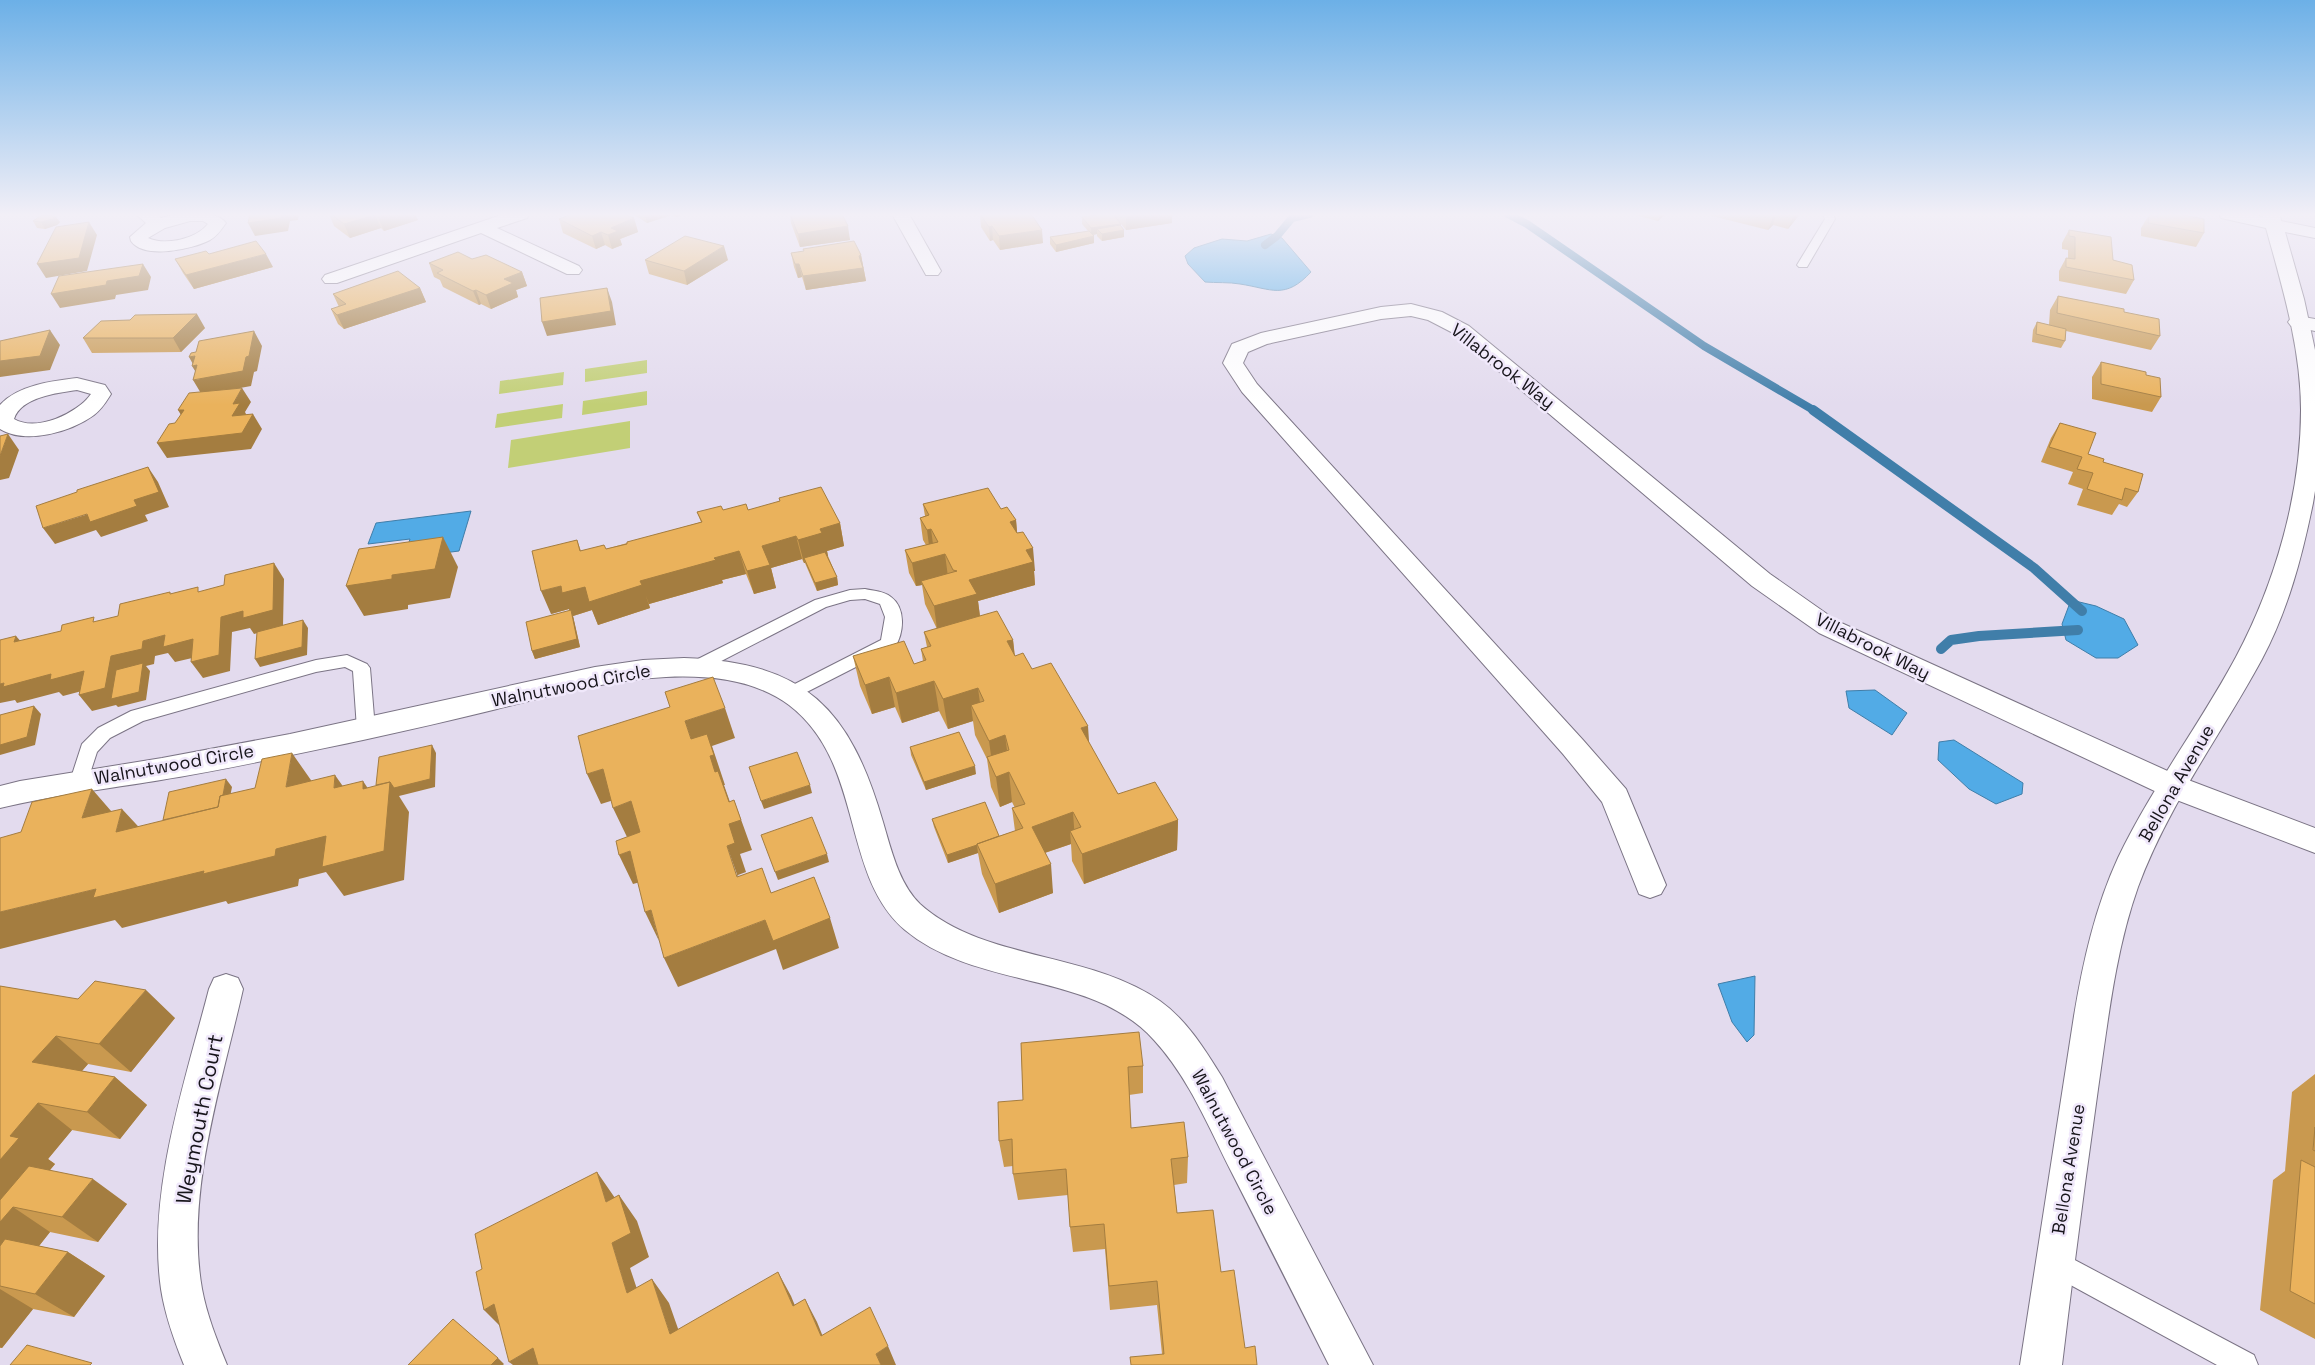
<svg xmlns="http://www.w3.org/2000/svg" width="2315" height="1365" viewBox="0 0 2315 1365" font-family="'Space Grotesk',sans-serif">
  <style>
    .green { fill: #c2cf76 }
    .water { fill: #52abe6; stroke: #407ea9 }
    .lines { fill: none; stroke-linecap: round; stroke-linejoin: round }
    .stream-far1 { stroke: #407ea9; stroke-width: 8 }
    .stream { stroke: #407ea9; stroke-width: 10 }
    .service-casing { stroke: #7b7485; stroke-width: 2 }
    .minor-casing { stroke: #7b7485; stroke-width: 2 }
    .tertiary-casing { stroke: #7b7485; stroke-width: 2 }
    .service { fill: #fff; fill-rule: evenodd }
    .minor { fill: #fff; fill-rule: evenodd }
    .tertiary { fill: #fff; fill-rule: evenodd }
    .wall { fill: #c9994f }
    .shaded-wall { fill: #a47d40 }
    .building { fill: #eab25c; stroke: #a47d40 }
    .labels { text-anchor: middle; dominant-baseline: central; stroke-width: 5; stroke-linejoin: round; paint-order: stroke }
    .street-label { font-size: 18px; fill: #17151b; stroke: #f0e8fb }
    .near-street-label { font-size: 21px; fill: #17151b; stroke: #f0e8fb }
  </style>
  <rect width="100%" height="100%" fill="#e3dbee"/>
  <path class="green" d="M647,360V373L585,382V369Z
    M564,372L563,385L499,394L500,381Z
    M647,391V405L582,415L583,401Z
    M563,404L562,418L495,428L497,414Z
    M630,421V448L508,468L511,440Z"/>
  <path class="water" d="M1271,234L1282,238L1311,272C1285,300 1272,289 1240,284C1229,282 1216,283 1205,282L1188,264L1185,256L1194,248L1222,239L1247,241Z
    M471,511L459,551L404,558L410,539L368,544L376,523Z
    M2071,600L2096,606L2124,619L2138,645L2118,658H2096L2066,640L2062,624Z
    M1875,690L1907,713L1892,735L1849,708L1846,691Z
    M1954,740L2023,783L2022,794L1996,804L1969,789L1938,760L1939,742Z
    M1755,976L1754,1035L1747,1042L1732,1022L1718,984Z"/>
  <g class="lines">
    <path class="stream-far1" d="M1508,214L1527,224L1704,346L1815,411
      M1265,245L1277,236L1292,218L1309,214"/>
    <path class="stream" d="M1813,410L2034,568L2082,611
      M1941,649L1951,640L1979,636L2078,630"/>
    <g class="service-casing">
      <path id="service" d="M1823,214H1833L1835,219L1807,267H1799L1797,265L1825,219Z
        M865,589C873,591 884,591 891,597C906,608 904,633 895,647L797,697L791,699L785,697L782,693L785,689L881,640L885,617L880,604L865,599L850,600L826,607L700,672L694,674L688,672L685,668L688,664L815,600L850,590Z
        M347,655L367,664L370,668L375,729L372,734L366,736L360,734L357,729L353,671L345,667L316,672L143,721L110,738L97,752L86,786L79,788L72,786L70,781L82,744L98,728L131,711L316,660Z
        M2054,1249L2254,1355L2258,1365H2217L2045,1271L2041,1262L2045,1253Z"/>
    </g>
    <g class="minor-casing">
      <path id="minor" d="M136,214H156L161,218C177,213 215,208 226,223C221,230 217,236 210,240C193,249 144,260 131,241L130,237L146,223ZM190,221H203L208,224C196,239 165,246 148,238L165,228Z
        M504,214H529L527,218L497,228L579,266L582,270L579,274H567L481,233L337,283H325L322,279L325,275Z
        M892,214H909L941,271L938,275H926Z
        M1411,304L1442,312L1469,326L1770,574L1837,621L2183,778L2315,828V853L2161,794L1819,633L1752,586L1455,334L1428,320L1411,316L1381,319L1267,344L1248,352L1243,363L1257,384L1583,740L1626,789L1666,885L1661,894L1650,898L1639,894L1602,802L1563,754L1242,392L1223,363L1232,344L1261,333L1381,307Z
        M2298,316L2315,319V331L2291,326L2288,322L2291,318Z
        M77,378L105,385L111,394C106,402 102,409 94,415C71,432 26,445 0,429V405C18,385 52,381 77,378ZM77,390L91,394C77,414 36,432 14,419C21,397 57,393 77,390Z
        M684,658C806,662 850,709 883,822C891,849 899,884 920,904C983,961 1089,951 1160,1001C1187,1020 1205,1050 1222,1077L1373,1365H1329C1297,1301 1265,1237 1232,1173C1209,1128 1189,1078 1154,1040C1141,1025 1124,1014 1106,1005C1043,976 960,976 905,930C840,875 865,763 789,705C754,679 708,675 666,677C609,680 553,695 497,709C453,720 408,730 363,740C296,754 229,769 161,780C107,789 53,795 0,808V786L20,781L162,758L290,734L595,667L643,660Z
        M226,974L238,978L243,989C222,1083 185,1193 202,1289C207,1316 217,1340 227,1365H184C174,1340 165,1315 161,1289C147,1192 185,1082 209,989L214,978Z"/>
    </g>
    <g class="tertiary-casing">
      <path id="tertiary" d="M2219,214H2252L2263,217V214H2280L2281,221L2315,228V238L2285,232L2304,299L2315,350V491L2313,503C2302,557 2288,610 2262,659C2221,735 2168,805 2138,887C2115,952 2108,1021 2098,1089C2085,1181 2073,1273 2062,1365H2020L2074,1016C2083,962 2095,908 2118,858C2152,787 2199,726 2236,657C2275,584 2301,494 2301,410C2301,348 2282,286 2266,228L2221,218Z"/>
    </g>
    <use href="#service" class="service"/>
    <use href="#minor" class="minor"/>
    <use href="#tertiary" class="tertiary"/>
  </g>
  <path class="wall" d="M329,214H415L418,220L384,231L381,228L350,238L334,226Z
    M572,214H628V216L634,218L638,232L620,239L622,245L612,249L605,245L596,249L563,233L559,219Z
    M633,214H684L676,217L672,215L667,216L647,223Z
    M790,214H842L850,240L800,247L791,223Z
    M973,214H1031L1043,243L1000,250L993,240L990,241L981,227L980,215L974,216Z
    M1101,214H1172V223L1126,230L1121,224V226L1124,230V237L1102,241L1097,236V234L1093,235L1094,236V243L1056,252L1050,244V237L1088,231L1082,224V217Z
    M1631,214H1665L1658,221Z
    M1704,214H1800L1788,229L1773,225L1768,230Z
    M2156,214H2178L2204,233L2196,247L2141,236V228L2149,215L2155,216Z
    M55,216L60,222L57,225L45,229L37,228L33,221Z
    M2069,230L2113,260L2134,280L2126,294L2059,281V271L2066,258H2068V250L2062,249V243Z
    M803,249L861,255L866,281L806,290L802,277L798,278L794,267L791,253L804,251Z
    M209,254L273,267L194,289L183,273L175,259Z
    M472,259L522,272L527,286L516,290L518,297L491,309L481,304L479,305L443,287L440,280L434,277L429,263Z
    M645,260H728L687,285L649,274Z
    M420,288L426,302L344,329L338,324L331,309L339,307L333,294Z
    M2058,296L2124,312L2160,336L2151,350L2066,331L2065,341L2061,348L2032,342L2033,330L2037,322L2049,325L2050,310Z
    M130,320L205,328L181,352L92,353L83,338Z
    M2101,362L2161,397L2152,412L2092,399V377Z
    M2060,423L2088,454L2103,462L2138,492L2127,507L2119,504L2112,515L2077,505L2083,489L2068,484L2073,472L2041,462L2051,438Z
    M923,504L1001,509L1016,520L1017,533L1035,571H1034L1035,585L978,601L980,616L1013,640L1015,656L1032,669L1089,743L1118,794L1178,820L1177,850L1084,884L1072,861L1071,844L1045,853L1053,893L999,913L982,874L978,853L948,863L934,827L932,819L999,836L1015,831L1012,808H1015L1012,802L1000,807L991,787L987,759L975,735L973,721L948,729L939,711L902,723L895,707L872,714L860,686L853,656L914,664L923,661L921,649L927,647L924,632L937,629L925,604L922,585L916,586L909,573L905,550L926,545L923,540L920,518L925,516Z
    M723,510H748L840,523L844,546L827,551L828,556L837,577L838,585L817,591L805,563H804L802,559L771,568L776,588L754,594L746,574L722,580L723,583L649,604L650,608L598,625L592,610L573,616L580,647L535,659L532,651L570,611L569,609L551,614L577,540L581,551L606,549L701,522L697,512Z
    M910,747L976,774L926,790L911,755Z
    M0,986L175,1018L131,1072L88,1064L82,1071L115,1077L147,1105L120,1139L72,1130L48,1159L55,1164L50,1170L127,1204L98,1242L50,1232L39,1246L68,1252L105,1276L74,1317L33,1309L2,1348H0Z
    M1021,1043L1143,1066V1093L1129,1095L1131,1128L1188,1157L1187,1183L1174,1185L1177,1213L1221,1272L1245,1348L1257,1365L1162,1354L1157,1305L1110,1310L1105,1249L1073,1252L1070,1227L1068,1195L1018,1200L1013,1174V1166L1004,1167L999,1141L1023,1100Z
    M2315,1074V1339L2260,1310L2273,1180L2285,1171L2292,1092Z"/>
  <path class="shaded-wall" d="M282,214H299L298,220L290,221L288,231L255,236L248,223Z
    M388,214H415L418,220L384,231L378,217Z
    M620,214H628L630,220L634,218L638,232L620,239L622,245L612,249L608,235L611,228Z
    M645,214H672V215L647,223Z
    M675,214H684L676,217Z
    M1142,214H1172V223L1126,230V217Z
    M1660,214H1665L1658,221Z
    M1774,214H1776L1773,225L1768,230Z
    M1794,214H1800L1788,229Z
    M375,215L381,228L350,238L344,224Z
    M55,216L60,222L57,225L45,229L41,222Z
    M89,222L97,235L87,271L46,278L37,264Z
    M1121,224V230L1097,229V234L1091,235V228Z
    M848,226L850,240L800,247L798,234Z
    M992,226L993,240L990,241L989,227Z
    M1042,230L1043,243L1000,250L999,236Z
    M1124,230V237L1102,241V234Z
    M601,232L605,245L596,249L592,236Z
    M1094,236V243L1056,252V245Z
    M724,246L728,260L687,285L684,271Z
    M266,254L273,267L194,289L186,275Z
    M861,255L866,281L806,290L803,276Z
    M143,264L151,277L148,290L116,295L115,299L60,308L51,294L107,281Z
    M795,264H799L802,277L798,278Z
    M522,272L527,286L516,290L518,297L491,309L486,295L504,279Z
    M420,288L426,302L344,329L337,315Z
    M607,288L612,302L616,325L547,336L542,322Z
    M476,290L481,304L479,305L473,291Z
    M197,314L205,328L181,352L173,338Z
    M50,330L60,345L50,370L0,377V361Z
    M254,331L262,346L257,371L254,372L251,386L202,395L193,380L200,379L192,366H194L189,357L195,356L246,357Z
    M242,388L251,402L245,412L248,418L232,416L233,404Z
    M178,410H184L187,425Z
    M253,414L262,429L251,449L167,458L157,443Z
    M8,434L19,450L9,478L0,480V456Z
    M148,467L158,482L169,507L145,515L148,521L101,537L96,530L55,544L43,528L134,500Z
    M1016,520L1018,543L1010,522Z
    M840,523L844,546L827,551L828,556L804,558L805,563H804L798,540L820,529Z
    M931,529L934,552L930,553L927,530Z
    M796,536L802,559L771,568L776,588L754,594L747,571L762,546Z
    M443,537L458,567L450,598L408,605V609L364,616L346,586L392,575Z
    M1033,548L1035,571H1034L1035,585L978,601L980,617L937,629L934,606L969,580L1026,550Z
    M739,551L746,574L722,580L723,583L649,604L640,581L714,558Z
    M945,554L948,577L921,581L922,585L916,586L912,563Z
    M274,563L284,579L283,626L254,634L250,628L232,632L230,671L203,678L191,662L221,617Z
    M837,577L838,585L817,591L815,583Z
    M642,585L650,608L598,625L592,610L573,616L580,647L535,659L532,651L572,616L569,609L551,614L541,591L561,586L585,587Z
    M303,620L308,628L307,655L260,667L255,659Z
    M165,635L193,639L205,655L175,662L168,653L155,656L154,664L146,666L150,671L146,700L118,707L116,705L92,711L79,695L111,656L143,641Z
    M16,636L30,652L14,642Z
    M1013,640L1016,670L1007,641Z
    M84,671L97,687L63,696L59,692L17,703L15,700L0,703V684L51,674Z
    M889,677L895,707L872,714L865,685Z
    M934,681L939,711L902,723L896,693Z
    M978,688L982,718L971,705L973,721L948,729L943,699Z
    M34,706L41,714L35,745L0,755V745Z
    M725,708L735,738L712,746L725,785H724L737,822L734,800L752,850L740,854L746,872L738,875L748,906L727,846L729,824L691,739L685,721Z
    M1088,726L1090,756L1081,728Z
    M1005,735L1009,765L993,770L989,741Z
    M432,745L436,753L435,787L399,796L409,812L404,880L344,896L326,872L299,879L298,886L228,904L226,901L122,928L115,920L0,949V912L96,889L276,849L390,782Z
    M292,753L313,783L286,787Z
    M975,766L976,774L926,790L924,782Z
    M603,769L617,799L601,804L587,774Z
    M1009,772L1012,802L1000,807L996,777Z
    M335,775L356,805L334,788Z
    M226,779L232,787L225,822L219,814Z
    M363,781L383,811L363,789Z
    M810,785L812,793L764,809L761,801Z
    M92,789L118,819L82,818Z
    M631,801L644,831L627,837L613,808Z
    M122,809L149,838L116,832Z
    M1073,812L1075,841L1070,831L1071,844L1035,856L1032,827Z
    M1178,820L1177,850L1084,884L1082,854Z
    M977,845L978,853L948,863L947,855Z
    M630,851L644,881L633,884L619,855Z
    M827,854L829,862L778,880L775,872Z
    M1051,864L1053,893L999,913L995,884Z
    M651,910L659,941L645,912Z
    M830,918L839,948L783,970L776,949L678,987L664,958L765,920Z
    M146,990L175,1018L131,1072L99,1044Z
    M56,1036L88,1064L65,1090L32,1062Z
    M115,1077L147,1105L120,1139L87,1112Z
    M38,1103L72,1130L48,1159L55,1164L18,1208L13,1207L50,1232L24,1265L0,1250V1160L10,1136Z
    M597,1172L615,1198L606,1202Z
    M93,1179L127,1204L98,1242L62,1217Z
    M619,1195L637,1221L649,1257L630,1268L646,1316L627,1293L612,1243Z
    M68,1252L105,1276L74,1317L35,1294Z
    M778,1272L791,1296L805,1330L793,1306Z
    M652,1279L669,1303L688,1357L670,1334Z
    M0,1289L33,1309L2,1348L0,1347Z
    M805,1299L817,1322L832,1359L821,1336Z
    M494,1304L507,1333L484,1310Z
    M888,1346L896,1365H881L876,1354Z
    M533,1348L550,1365H513L509,1362Z
    M498,1358L504,1364L503,1365H491Z"/>
  <path class="building" d="M250,214H282L281,218L248,223Z
    M331,214H388L378,217L375,215L344,224Z
    M572,214H624L634,218L611,228L618,231L608,235L601,232L592,236L559,219Z
    M790,214H842L848,226L798,234Z
    M980,214H1031L1042,230L999,236L992,226L989,227Z
    M1101,214H1113L1121,224L1091,228L1082,217Z
    M1124,214H1142L1126,217Z
    M2158,214H2178L2204,219V233L2148,223L2149,215L2158,217Z
    M42,215L55,216L53,219L41,222L33,221Z
    M89,222L79,258L37,264L56,227Z
    M1120,225L1124,230L1102,234L1097,229Z
    M2069,230L2111,237L2113,260L2132,265L2134,280L2066,267V258L2075,259V237L2069,236Z
    M1089,231L1094,236L1056,245L1050,237Z
    M685,236L724,246L684,271L645,260Z
    M256,241L266,254L186,275L175,259L206,251L209,254Z
    M854,241L861,255L859,256L863,268L803,276L799,264H795L791,253L804,251L803,249Z
    M458,252L472,259L486,255L522,272L504,279L513,283L486,295L476,290L473,291L437,273L443,270L429,263Z
    M143,264L139,276L107,281L106,285L51,294L59,276Z
    M398,271L420,288L337,315L331,309L346,304L333,294Z
    M607,288L611,311L542,322L540,298Z
    M2058,296L2124,309V312L2159,319L2160,336L2057,313Z
    M197,314L173,338H83L101,321L130,320L135,315Z
    M2037,322L2066,329L2065,341L2036,334Z
    M50,330L40,356L0,361V341Z
    M254,331L249,356L246,357L243,371L193,380L197,365L192,366L195,356L189,357L191,353L196,352L199,341Z
    M2101,362L2146,372V375L2160,378L2161,397L2101,384Z
    M242,388L233,404L240,403L232,416L253,414L242,433L157,443L169,424L175,423L184,410H178L189,393Z
    M2060,423L2096,433L2088,454L2104,459L2103,462L2143,474L2138,492L2125,488L2122,500L2087,489L2093,473L2077,469L2082,457L2049,447Z
    M8,434L0,456V436Z
    M148,467L159,492L134,500L137,506L90,522L87,514L43,528L36,506L77,492V490Z
    M821,487L840,523L820,529L822,533L798,540L796,536L762,546L770,565L747,571L739,551L714,558L716,560L640,581L642,585L589,602L585,587L562,593L561,586L541,591L532,551L577,540L580,551L604,545L606,549L627,544V542L702,522L697,512L721,506L723,510L746,504L748,510L780,501L779,498Z
    M988,488L1001,509L1007,507L1016,520L1010,522L1017,533L1023,532L1033,548L1026,550L1033,562L969,580L977,594L934,606L921,581L957,571L953,570L945,554L912,563L905,550L938,542L931,529L927,530L920,518L929,515L923,504Z
    M443,537L435,569L392,575V579L346,586L359,549Z
    M825,552L837,577L815,583L804,558Z
    M274,563L273,610L243,618V611L221,617L219,655L191,662L193,639L163,647L165,635L143,641L142,649L111,656L105,688L79,695L84,671L50,680L51,674L3,687L4,683L0,684V640L16,636L14,642L61,631L62,625L94,617L93,622L118,616L120,604L170,592V594L198,587V592L224,585L225,575Z
    M571,610L577,639L532,651L526,622Z
    M997,611L1013,640L1007,641L1015,656L1023,653L1032,669L1051,663L1088,726L1081,728L1118,794L1155,782L1178,820L1082,854L1070,831L1081,827L1073,812L1032,827L1051,864L995,884L977,844L1023,828L1012,808L1025,804L1009,772L996,777L987,757L1009,750L1005,735L989,741L971,705L984,701L978,688L943,699L934,681L896,693L889,677L865,685L853,656L904,641L914,664L926,660L921,649L931,646L924,632Z
    M303,620L302,647L255,659L257,632Z
    M143,663L139,692L111,699L116,670Z
    M713,677L725,708L685,721L691,739L707,734L714,755L710,756L715,772L718,771L729,802L734,800L741,820L729,824L735,843L727,846L737,877L762,868L771,893L814,877L830,918L773,941L765,920L664,958L651,910L645,912L630,851L619,855L616,841L640,832L631,801L613,808L603,769L587,774L578,736L670,707L665,692Z
    M34,706L27,737L0,745V715Z
    M959,732L975,766L924,782L910,747Z
    M432,745L430,779L394,788L390,782L376,785L379,757Z
    M797,752L810,785L761,801L749,767Z
    M292,753L286,787L335,775L334,788L363,781V789L390,782L384,851L322,867L326,836L276,849L275,856L203,874L204,871L93,898L96,889L0,912V838L21,832L32,802L92,789L82,818L122,809L116,832L218,807L220,796L255,788L262,759Z
    M226,779L223,795L220,796L218,807L163,820L169,792Z
    M985,802L999,836L977,844V845L947,855L932,819Z
    M812,817L827,854L775,872L761,835Z
    M95,981L146,990L99,1044L56,1036L32,1062L115,1077L87,1112L38,1103L10,1136L19,1138L0,1160V986L78,999Z
    M1139,1032L1143,1066L1128,1067L1131,1128L1184,1122L1188,1157L1171,1159L1177,1213L1213,1210L1221,1272L1234,1270L1245,1348L1255,1346L1257,1365H1131L1130,1357L1164,1354L1157,1281L1109,1286L1104,1224L1070,1227L1066,1169L1013,1174L1012,1139L999,1141L998,1102L1023,1100L1021,1043Z
    M2315,1127V1151L2313,1150Z
    M2301,1160L2315,1167V1304L2290,1291Z
    M29,1166L93,1179L62,1217L13,1207L0,1222V1200Z
    M597,1172L606,1202L619,1195L631,1233L612,1243L627,1293L652,1279L670,1334L778,1272L793,1306L805,1299L821,1336L870,1307L888,1346L876,1354L881,1365H538L533,1348L509,1362L494,1304L484,1310L476,1272L482,1269L475,1234Z
    M5,1239L68,1252L35,1294L0,1286V1246Z
    M453,1319L498,1358L491,1365H408Z
    M27,1345L92,1363L90,1365H10Z"/>
  <linearGradient id="sky" x2="0" y2="1"><stop stop-color="#6cb0e7"/><stop offset="0.53" stop-color="#f2eff7"/><stop offset="1" stop-color="#f2eff7" stop-opacity="0"/></linearGradient>
  <rect width="2315" height="405" fill="url(#sky)"/>
  <g class="labels">
    <g class="street-label">
      <text transform="translate(1503 366) rotate(38)">Villabrook Way</text>
      <text transform="translate(1873 646) rotate(27)">Villabrook Way</text>
      <text transform="translate(571 685) rotate(-11)">Walnutwood Circle</text>
      <text transform="translate(174 764) rotate(-10)">Walnutwood Circle</text>
      <text transform="translate(2176 783) rotate(-60)">Bellona Avenue</text>
      <text transform="translate(1235 1142) rotate(62)">Walnutwood Circle</text>
      <text transform="translate(2068 1169) rotate(-81)">Bellona Avenue</text>
    </g>
    <g class="near-street-label">
      <text transform="translate(199 1119) rotate(-79)">Weymouth Court</text>
    </g>
  </g>
</svg>
